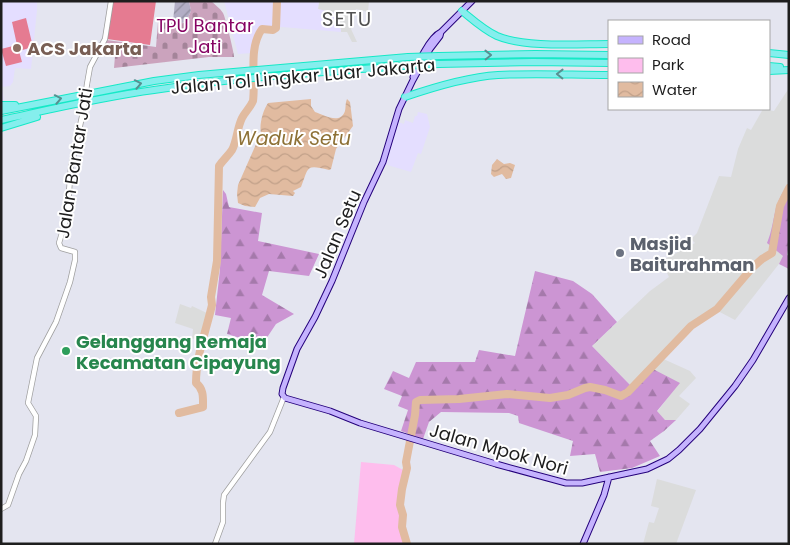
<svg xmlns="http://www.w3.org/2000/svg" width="790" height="545" viewBox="0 0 790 545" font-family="Poppins,sans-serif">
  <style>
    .residential { fill: #dbdcdc }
    .education { fill: #e4deff }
    .construction { fill: url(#construction-furrows) }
    .forest { fill: url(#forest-firs) }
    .cemetery { fill: url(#cemetery-stones) }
    .park { fill: #febded }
    .pitch { fill: #e57b91 }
    .water { fill: url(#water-waves) }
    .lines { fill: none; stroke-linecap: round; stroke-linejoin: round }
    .river { stroke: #e1bba0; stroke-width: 8 }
    .tertiary-casing { stroke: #9f9f9f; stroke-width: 6 }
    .secondary-casing { stroke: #24007b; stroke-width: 7 }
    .motorway-casing { stroke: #16e9c7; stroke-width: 8 }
    .tertiary { stroke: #fff; stroke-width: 4.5 }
    .secondary { stroke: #c5b3fe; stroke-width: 5 }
    .motorway { stroke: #85eeed; stroke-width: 6 }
    .tertiary-bridge-casing { stroke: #9f9f9f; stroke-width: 6; stroke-linecap: butt }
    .motorway-bridge-casing { stroke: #16e9c7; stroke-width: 8; stroke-linecap: butt }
    .tertiary-bridge { stroke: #fff; stroke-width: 4.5 }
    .motorway-bridge { stroke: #85eeed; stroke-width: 6 }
    .oneway { stroke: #579090 }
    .education-dot { fill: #8d6e63; stroke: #fff; stroke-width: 2 }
    .worship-dot { fill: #6b7280; stroke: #fff; stroke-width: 2 }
    .leisure-dot { fill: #2e9e5b; stroke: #fff; stroke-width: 2 }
    .labels { text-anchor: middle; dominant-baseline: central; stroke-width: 4; stroke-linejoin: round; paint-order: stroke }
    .park-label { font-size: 18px; fill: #860363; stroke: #fff }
    .education-label { font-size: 18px; font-weight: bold; fill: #785e54; stroke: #fff; text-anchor: start }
    .street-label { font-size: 18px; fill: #1e1e1e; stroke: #fff }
    .worship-label { font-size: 18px; font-weight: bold; fill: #5b616d; stroke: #fff; text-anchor: start }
    .leisure-label { font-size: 18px; font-weight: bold; fill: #27864d; stroke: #fff; text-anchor: start }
    .water-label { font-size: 19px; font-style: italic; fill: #8d7136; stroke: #fff }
    .quarter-label { font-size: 20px; letter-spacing: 1px; fill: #515151; stroke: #fff }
  </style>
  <defs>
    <pattern id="construction-furrows" width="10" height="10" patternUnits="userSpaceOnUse" patternTransform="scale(1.25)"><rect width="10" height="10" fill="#b2aec5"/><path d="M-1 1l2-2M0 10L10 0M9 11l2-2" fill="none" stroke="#908d9f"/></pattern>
    <pattern id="forest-firs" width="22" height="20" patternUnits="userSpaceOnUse" patternTransform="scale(1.25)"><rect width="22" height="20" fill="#cc95d3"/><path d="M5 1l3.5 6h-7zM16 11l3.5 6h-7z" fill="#a579ab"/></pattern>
    <pattern id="cemetery-stones" width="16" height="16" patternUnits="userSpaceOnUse" patternTransform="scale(1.25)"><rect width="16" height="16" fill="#cba3bd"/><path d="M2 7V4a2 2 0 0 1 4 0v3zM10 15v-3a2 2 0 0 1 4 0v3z" fill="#a48499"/></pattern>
    <pattern id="water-waves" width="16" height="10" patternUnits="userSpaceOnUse" patternTransform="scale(1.25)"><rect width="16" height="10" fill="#e1bba0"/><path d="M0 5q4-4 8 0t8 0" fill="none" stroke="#c1a089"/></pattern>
  </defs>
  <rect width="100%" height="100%" fill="#e4e5f0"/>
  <path class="residential" d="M319,1H369L368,12L356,9L352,23L351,29L357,42H352L347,32H341L340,26L335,24L318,9Z
    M789,88V245L786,255L735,320L714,309L700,316L659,357L690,371L696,378L679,396L690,404L676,420H665L657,412L679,383L631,386L592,346L650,291L669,277L661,261L695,243L691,239L697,233L719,176L731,177L738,149L747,128L751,130L763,109L774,111Z
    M180,304L191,308L192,306L209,314L203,336L192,339L193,329L175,323Z
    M657,479L696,490L676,544H643L649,522L654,523L659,508L651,506Z"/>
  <path class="education" d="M1,1H37V10L31,69L15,68L13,82L10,86L2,87L4,102L1,103Z
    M224,1H319L318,9L336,13L335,24L340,26L341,32L282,27L262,28L259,31L252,53L238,54Z
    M418,112L427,114L430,127L421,154L418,153L411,172L384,164L398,122L404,124L405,120L413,123L415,116H417Z"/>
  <path class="construction" d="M175,1H189L191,11L186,22L182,23L173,22Z"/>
  <path class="forest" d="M789,182V245L787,255L789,256V269L779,264L783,256L767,243C772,231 773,220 776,208C779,198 784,190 789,182Z
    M223,190L226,194L229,207L262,213L258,241L319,254L309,276L269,271L262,295L294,314L276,324L262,345L227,334L231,318L215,315L220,269Z
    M535,271L573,281L592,294L617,322L592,346L631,386L651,368L680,383L657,411L665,420H676L664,431L650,441L660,456L632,468L600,472L595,454L570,456L573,441L519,423L518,416L509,413L441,412L429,422L423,439L401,431L408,410L398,406L402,396L384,389L393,371L409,378L416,362H475L479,350L515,356Z"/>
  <path class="cemetery" d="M189,1H211C215,5 220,8 223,13C225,16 234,52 234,57H209L114,68L115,56L102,53L107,40L156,47L158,22L182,23L186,22L191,11Z"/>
  <path class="park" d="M361,462L394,465L403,470L400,485L404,544H354Z"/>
  <path class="pitch" d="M113,1H156L150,45L107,39Z
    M26,18L33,47L19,51L22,62L6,66L1,49L17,45L12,22Z"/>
  <path class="water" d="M311,99V106L315,112C324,115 340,125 345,111C346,107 345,104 347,99L350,102L353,126L336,149L331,169L329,170C305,164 309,167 301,187L293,191L295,193L293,196L269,194L260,198L255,207L245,206L238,203L237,194L238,185L261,133C259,125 263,110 268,103Z
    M497,159L504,164L510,163L515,165L511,178L506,179L502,174L494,177L491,174L492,165Z"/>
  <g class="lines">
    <path class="river" d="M179,413L203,407C203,398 204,389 196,383C196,356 206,331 212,305L211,297L217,261L219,166C223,160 228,156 232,150C237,141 237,128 242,118C245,112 250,108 253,101C256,79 248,48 262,29L273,30L276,28L277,1
      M407,544L402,527L403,515L400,505L402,489L407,468L406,462L415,415L416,402L420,400L459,399L507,394L550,398L568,395L585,388L590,387L605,390L621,396L628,392L691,326L717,309L752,268L762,259L772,253L780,206L789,188"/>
    <g class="tertiary-casing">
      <path id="tertiary" d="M87,84L90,67L105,39L111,1
        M1,509L8,505L19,474L26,461L35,435L36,416L28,403L37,358L56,322L70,282L75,260V252L61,248L59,243L67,216L71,167L83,112
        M215,544L223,522V503L224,495L270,432L284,397"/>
    </g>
    <g class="secondary-casing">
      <path id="secondary" d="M441,32L440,36L430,49L413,80L399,109L383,162L364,202L332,281L315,317L297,349L283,388L282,394L285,398L330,411L360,423L496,464L566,483H582L647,469L668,459L679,450L700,429L735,386L753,360L789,298
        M413,77C416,65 430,37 441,32L472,1
        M583,544L604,495L609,477"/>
    </g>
    <g class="motorway-casing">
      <path id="motorway" d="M462,11C473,20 484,30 497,36C525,48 578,44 609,44
        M769,53L789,55
        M439,56L535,54L609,55
        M439,64L533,62L609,63
        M769,66L780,67
        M769,71L789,70
        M405,97C434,87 467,77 498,75C535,73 572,75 609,75
        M1,105H15
        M1,111L154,81L199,75L408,57
        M1,120C52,109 102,97 154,90C236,78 320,72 403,66
        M1,128L37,117"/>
    </g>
    <use href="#tertiary" class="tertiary"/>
    <use href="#secondary" class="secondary"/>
    <use href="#motorway" class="motorway"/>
    <g class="tertiary-bridge-casing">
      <path id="tertiary-bridge" d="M83,112L87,84"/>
    </g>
    <g class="motorway-bridge-casing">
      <path id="motorway-bridge" d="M408,57L439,56
        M403,66L439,64"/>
    </g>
    <use href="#tertiary-bridge" class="tertiary-bridge"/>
    <use href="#motorway-bridge" class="motorway-bridge"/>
  </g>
  <defs><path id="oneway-chevron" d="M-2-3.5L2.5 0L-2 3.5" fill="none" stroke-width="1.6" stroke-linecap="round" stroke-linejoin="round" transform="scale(1.25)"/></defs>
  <g class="oneway">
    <use href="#oneway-chevron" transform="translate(488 55) rotate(-1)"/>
    <use href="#oneway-chevron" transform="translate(560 74) rotate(-179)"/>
    <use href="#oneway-chevron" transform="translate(138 84) rotate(-11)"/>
    <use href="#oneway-chevron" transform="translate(58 99) rotate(-11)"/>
  </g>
  <circle class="education-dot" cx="17" cy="48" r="5"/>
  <circle class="worship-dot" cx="620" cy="253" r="5"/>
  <circle class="leisure-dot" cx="66" cy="351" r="5"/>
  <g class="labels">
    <g class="park-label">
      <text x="205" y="25">TPU Bantar<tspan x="205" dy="21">Jati</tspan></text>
    </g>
    <g class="education-label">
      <text x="27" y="48">ACS Jakarta</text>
    </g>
    <g class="street-label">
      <text transform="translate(303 76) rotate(-5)">Jalan Tol Lingkar Luar Jakarta</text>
      <text transform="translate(74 163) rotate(-81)">Jalan Bantar Jati</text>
      <text transform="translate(337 234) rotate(-67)">Jalan Setu</text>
      <text transform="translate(499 449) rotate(16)">Jalan Mpok Nori</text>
    </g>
    <g class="worship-label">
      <text x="630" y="243">Masjid<tspan x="630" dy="21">Baiturahman</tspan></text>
    </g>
    <g class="leisure-label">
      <text x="76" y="341">Gelanggang Remaja<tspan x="76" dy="21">Kecamatan Cipayung</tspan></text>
    </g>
    <g class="water-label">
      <text x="294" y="138">Waduk Setu</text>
    </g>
    <g class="quarter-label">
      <text x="347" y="19">SETU</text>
    </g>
  </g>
  <rect width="790" height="545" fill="none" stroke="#1e1e1e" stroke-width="5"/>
  <rect x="608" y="20" width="162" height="90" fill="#ffffff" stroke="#a5a5a5"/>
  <rect x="618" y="36" width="25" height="8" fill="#c5b3fe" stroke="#a5a5a5"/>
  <text x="652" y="45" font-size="15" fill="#1e1e1e">Road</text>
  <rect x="618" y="58" width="25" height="15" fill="#febded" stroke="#a5a5a5"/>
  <text x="652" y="70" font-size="15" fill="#1e1e1e">Park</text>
  <rect x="618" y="82" width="25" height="15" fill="url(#water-waves)" stroke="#a5a5a5"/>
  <text x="652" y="95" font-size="15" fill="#1e1e1e">Water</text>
</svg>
